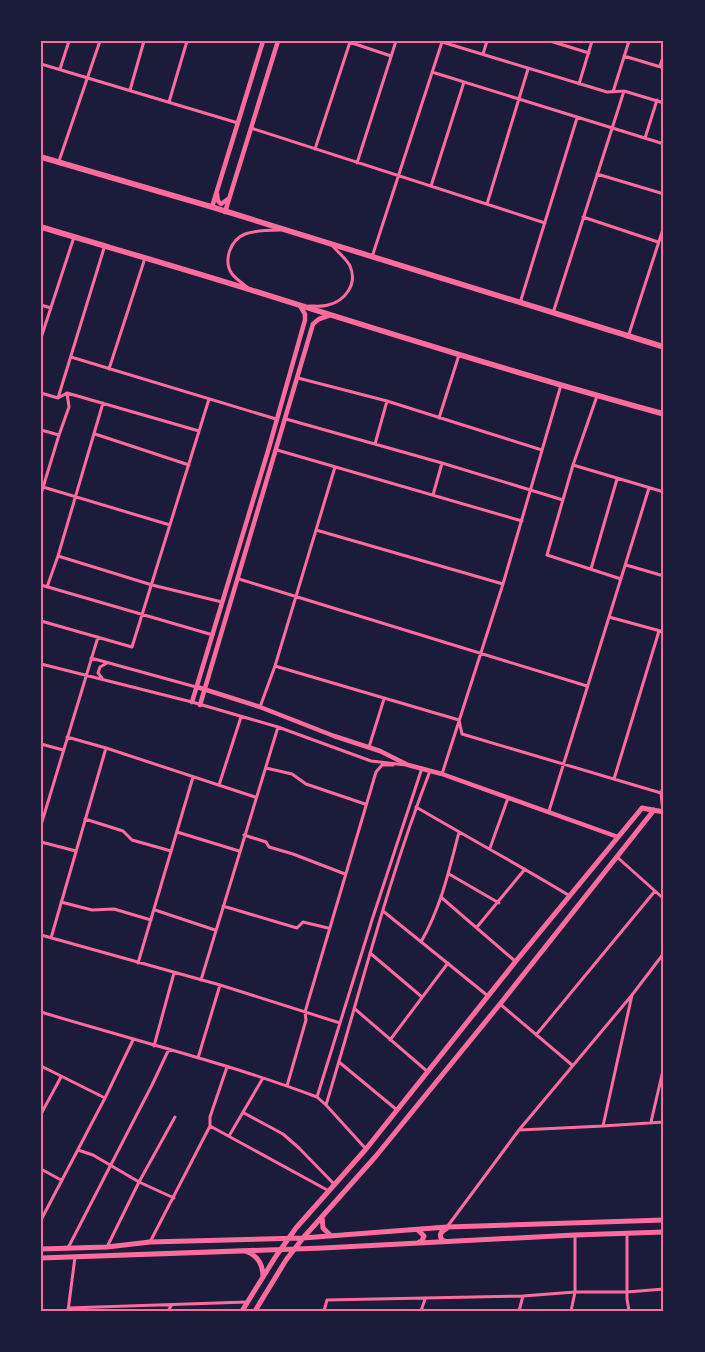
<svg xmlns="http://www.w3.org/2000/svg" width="705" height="1352" viewBox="0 0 705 1352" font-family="Barlow,sans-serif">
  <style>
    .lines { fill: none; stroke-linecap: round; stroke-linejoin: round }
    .minor { stroke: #ff6b9d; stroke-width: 3 }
    .tertiary { stroke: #ff6b9d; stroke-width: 4.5 }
    .secondary { stroke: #ff6b9d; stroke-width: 5 }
    .primary { stroke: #ff6b9d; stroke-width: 5.5 }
    .neatline { fill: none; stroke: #ff6b9d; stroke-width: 2 }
  </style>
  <rect width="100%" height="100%" fill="#1b1b3a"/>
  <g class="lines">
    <path class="minor" d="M346,41L391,56
      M550,41L589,53
      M442,42L607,92L624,91L664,103
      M483,54L487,41
      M624,56L664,68
      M41,64L238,123
      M660,66L664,54
      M60,69L69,41
      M432,72L664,144
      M579,84L592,41
      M130,90L144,41
      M613,92L629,41
      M169,102L187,41
      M251,128L545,223
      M645,138L657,100
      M315,149L350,42
      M59,161L100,41
      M357,163L396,41
      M597,174L664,194
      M431,186L464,82
      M487,204L528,69
      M583,217L658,242
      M372,257L442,42
      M247,287C242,283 236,279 232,274C223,261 230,240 245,234C256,230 269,230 280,230
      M520,303L577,118
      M41,305L51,308
      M309,306C315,306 322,307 328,305C345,301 358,284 350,266C346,258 337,252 332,245
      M553,313L624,91
      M628,337L664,226
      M41,338L74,237
      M71,357L276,419
      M109,369L145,258
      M298,378L387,401L542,450
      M41,393L58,398L67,393
      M597,396L573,465L547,555L621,579
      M58,398L105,245
      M439,418L459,355
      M286,419L442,463L563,500
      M41,430L59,435
      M95,434L189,465
      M375,444L387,401
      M277,450L522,521
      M573,465L664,492
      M43,487L170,525
      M41,494L59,435L69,407L67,393L199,431
      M433,495L442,463
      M316,530L503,584
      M58,556L152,585L222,602
      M626,565L664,576
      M591,569L617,479
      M239,579L587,686
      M41,585L213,635
      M47,587L58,556L103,403
      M609,617L664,632
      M41,621L132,647L209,399
      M91,658L196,687
      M41,664L192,702L278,727L371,761L406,765
      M275,666L459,720L462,734L661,793
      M102,678L98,673L100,667L107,663
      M260,707L275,666L335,467
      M67,737L106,748L255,797
      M41,744L63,750
      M369,747L384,699
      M266,768L292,774L306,784L365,804
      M442,774L503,584L561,385
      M614,779L659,631
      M219,785L241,717
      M416,807C467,837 519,865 570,896
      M549,811L649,488
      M663,812L661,793L664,785
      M85,819L123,831L132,840L171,851
      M41,825L98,637
      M177,832L239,851
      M244,835L266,842L269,847L293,854L345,874
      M41,842L76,851
      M490,848L508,798
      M617,857L664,899
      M449,874L499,903
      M442,898L515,961
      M61,902L92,910L114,909L151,920
      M223,906L297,928L303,922L328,928
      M155,910L215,930
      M383,911L488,996
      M477,927L525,869
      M41,935L220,985L340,1023
      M51,938L106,748
      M421,942C441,907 449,871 459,832
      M370,953L422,997
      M138,963L193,777
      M201,980L278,727
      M500,1004L572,1065
      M355,1009L428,1072
      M41,1012C133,1040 227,1063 317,1097L326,1105L366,1149
      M536,1035L655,891
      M390,1040L448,963
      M154,1046L174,973
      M198,1058L220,985
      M339,1062L397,1110
      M41,1066L105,1098
      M287,1086L306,1020L305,1012L376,772L382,765H393
      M317,1097L372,920L422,768
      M326,1105C360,993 388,879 430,771
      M244,1113L283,1134L299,1148L334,1184
      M41,1114L61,1077
      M651,1122L664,1066
      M210,1126L329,1191
      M603,1126L632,995
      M520,1130L603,1126L664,1122
      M229,1136L263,1078
      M78,1150L93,1155L139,1182L174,1198
      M41,1169L61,1180
      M41,1220L105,1098L133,1040
      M447,1227L519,1130L632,995L664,953
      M627,1233V1299L629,1311
      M150,1242L210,1126V1117L227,1067
      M107,1247L139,1182L175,1117
      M68,1248L152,1085L169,1049
      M68,1308L247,1302
      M68,1311L75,1257
      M168,1311L171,1306
      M324,1311L327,1300L523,1296L575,1292H627L664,1289
      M421,1311L425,1299
      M519,1311L523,1296
      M571,1311L575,1292V1235"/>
    <path class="tertiary" d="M217,194L218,201L221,204L228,199
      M212,207L263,41
      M225,212L278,41
      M197,687L260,707L334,736L380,751L408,765L442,774L618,837
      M192,702L268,451L305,320V314L300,306
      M200,705L313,324L319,319L328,316"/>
    <path class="secondary" d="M322,1217L323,1228L330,1235
      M418,1230L424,1236L422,1241L419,1242
      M445,1241L442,1240C438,1234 442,1231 447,1228
      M41,1249L107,1247L150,1242L303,1238L447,1227L664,1220
      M245,1251C257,1255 263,1264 263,1277
      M41,1258L323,1248L575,1235L664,1232
      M242,1311L276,1256L296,1228L366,1149L516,961L642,808L664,812
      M255,1311L286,1260L303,1238L376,1156L500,1004L654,810"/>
    <path class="primary" d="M41,157L212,207L664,347
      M41,227C111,248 181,268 251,290C388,333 525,376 664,414"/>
  </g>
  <rect width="705" height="1352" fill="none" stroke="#1b1b3a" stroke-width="85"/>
  <rect x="42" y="42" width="620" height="1268" class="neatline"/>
</svg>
